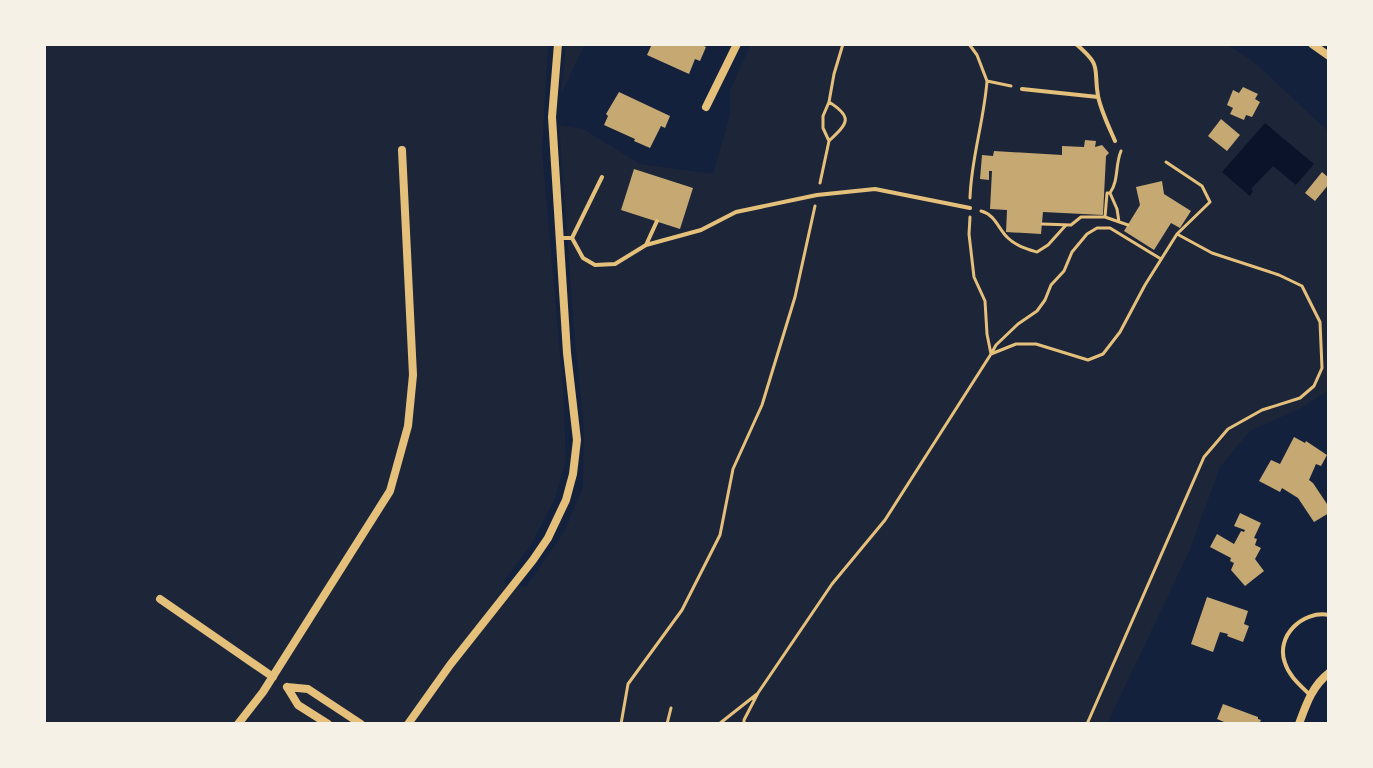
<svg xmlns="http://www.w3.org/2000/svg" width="1373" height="768" viewBox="0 0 1373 768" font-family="Raleway,sans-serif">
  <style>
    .green { fill: #1d2539 }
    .water { fill: #0b132b }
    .building { fill: #c6a872 }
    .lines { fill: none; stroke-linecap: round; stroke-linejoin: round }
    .path { stroke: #e5c07b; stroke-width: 3 }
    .service { stroke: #e5c07b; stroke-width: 4 }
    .minor { stroke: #e5c07b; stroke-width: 8 }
  </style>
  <rect width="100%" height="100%" fill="#14213d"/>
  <path class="green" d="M44,44H548L542,151L563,388L566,460L555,498L532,543L503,583L526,587L564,532L583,487L584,429L574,329L559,125L583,129L640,164L713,174L730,115V90L751,44H1226L1254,62L1329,132V390L1299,409L1250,431L1220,467L1189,552L1107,724H44Z
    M566,44H585L561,94Z"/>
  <path class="water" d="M1265,123L1314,164L1296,185L1273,166L1251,189L1253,191L1250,196L1222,172Z"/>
  <path class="building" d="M652,44H700L706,47L700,61L695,59L689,74L647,55Z
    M1243,87L1258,94L1255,99L1260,102L1252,117L1246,115L1244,120L1230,114L1233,108L1227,105L1233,90L1239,93Z
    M619,92L670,116L665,128L661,126L650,148L634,141L635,139L604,125L608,116L606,114Z
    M1221,119L1240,135L1227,151L1208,136Z
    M1085,140L1096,141L1095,147L1102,145L1109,153L1106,156L1103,215L1043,212L1041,234L1006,232L1007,210L990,209L992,171H989V180L980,179L982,155L993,156L994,151L1062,155V146L1084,147Z
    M634,169L693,188L680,229L621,210Z
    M1322,172L1329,178V184L1315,201L1305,193Z
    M1162,181L1164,194L1191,211L1180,228L1171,223L1154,250L1124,231L1140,205L1136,187Z
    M1294,437L1305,443L1306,441L1327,455L1321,466L1316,464L1309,480L1313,483L1329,507V513L1314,522L1298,498L1282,488L1280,492L1259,481L1271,460L1280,464Z
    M1240,513L1261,523L1254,538L1257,539L1255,545L1261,548L1255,559L1264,571L1245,586L1231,570L1234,563L1230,561L1231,558L1210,547L1217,534L1234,544L1241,531L1244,532L1245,530L1234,526Z
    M1207,597L1248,611L1244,624L1249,626L1243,642L1227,636L1228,634L1220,632L1213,652L1191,644Z
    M1223,704L1258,717V719L1261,720L1259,724H1229L1217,719Z"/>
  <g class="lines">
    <path class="path" d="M969,44L977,55L987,81L1011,86
      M829,102C853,117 848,123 830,140
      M820,183L829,141L823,128V116L829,102L834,74L843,44
      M1107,193H1110L1117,209L1119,222
      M1110,193C1119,180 1115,165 1121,151
      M970,198C971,159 984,121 987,81
      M981,211C996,215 998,229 1008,238C1016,246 1027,249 1037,252L1048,245L1066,225
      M970,217L969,234L974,277L985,301L987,334L991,354
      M1105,217L1107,193
      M1042,224L1071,225L1081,217H1105L1128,225
      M991,354L996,345L1018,324L1037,311L1045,300L1051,285L1064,271L1072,252L1087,234L1097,228H1110L1161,259
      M621,724L628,684L682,610L720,535L733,469L762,405L795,297L815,206
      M667,724L671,708
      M719,724L757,694
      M744,724V720L758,693L832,584L885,520L991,354L1016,344H1036L1088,360L1103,354L1120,332L1145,285L1177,234L1210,202L1202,186L1166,162
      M1087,724L1204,457L1228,429L1262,410L1300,398L1314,386L1322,368L1320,322L1302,286L1279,275L1212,253L1177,234"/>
    <path class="service" d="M1076,44C1103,67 1093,67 1098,96C1101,111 1109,127 1115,141
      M1022,89L1098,97
      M562,238H572L583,258L595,265L615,264L646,245L657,221
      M572,238L602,177
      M646,245L701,230L736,212L817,195L875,189L970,208
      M1309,694C1300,685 1289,676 1285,663C1275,636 1303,610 1329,615"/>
    <path class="minor" d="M1312,44L1329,56
      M706,107L737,44
      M160,599L273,677
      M287,687L308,689L361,724
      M287,687L298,705L328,724
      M238,724L263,692L390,491L408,426L413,375L402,150
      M408,724L450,665L533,560L548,538L566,500L573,474L577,440L567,353L552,117L558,44
      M1299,724C1306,705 1312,686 1329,673"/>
  </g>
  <rect width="1373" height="768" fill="none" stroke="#f6f1e7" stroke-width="92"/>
</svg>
